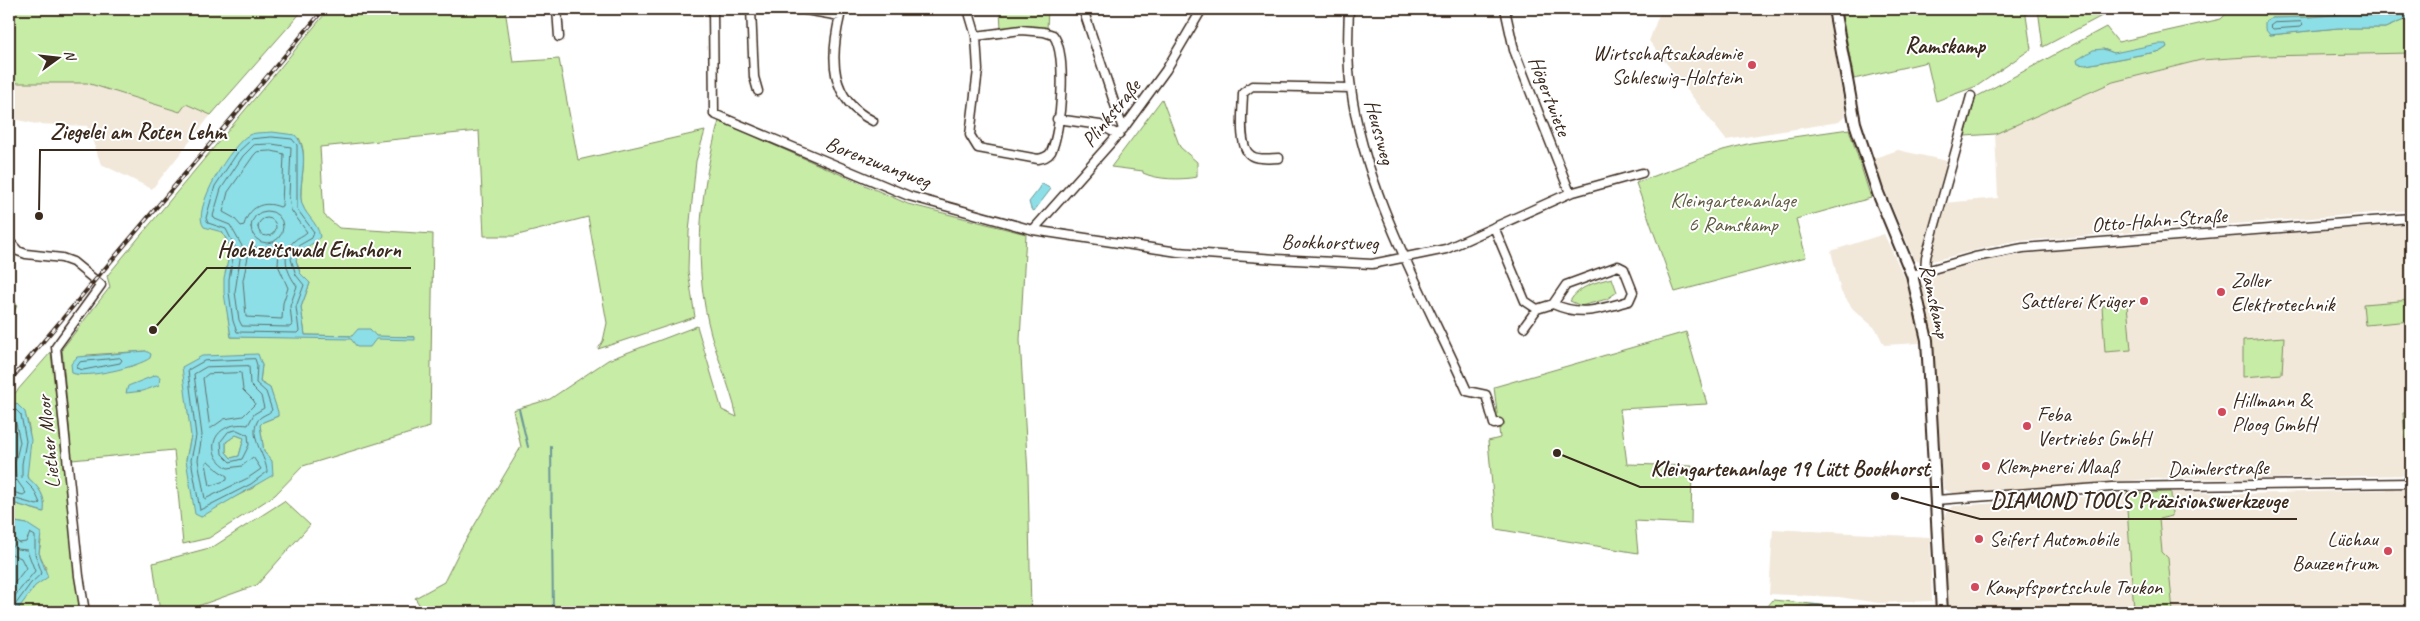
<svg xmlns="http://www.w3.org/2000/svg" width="2420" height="621" viewBox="0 0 2420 621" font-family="Caveat,sans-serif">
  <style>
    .built { fill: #f1e8da; fill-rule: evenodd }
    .green { fill: #c7eca6; stroke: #818b62; fill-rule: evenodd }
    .water { fill: #8ddfe7; stroke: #6c9797; fill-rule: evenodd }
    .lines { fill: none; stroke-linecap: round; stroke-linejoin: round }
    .shore { stroke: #5c726e; stroke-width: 1 }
    .stream { stroke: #6c9797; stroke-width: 2 }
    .minor-casing { stroke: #3b2a1e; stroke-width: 11 }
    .tertiary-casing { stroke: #3b2a1e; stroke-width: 14 }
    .minor { stroke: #fff; stroke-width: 8 }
    .tertiary { stroke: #fff; stroke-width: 10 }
    .rail-casing { stroke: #3b2a1e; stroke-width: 4 }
    .rail { stroke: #fff; stroke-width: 2; stroke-dasharray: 5.5; stroke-linecap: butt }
    .poi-dot { fill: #d1495b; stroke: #fff; stroke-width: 2 }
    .labels { text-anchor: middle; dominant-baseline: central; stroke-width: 4; stroke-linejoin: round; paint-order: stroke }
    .poi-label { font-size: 21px; fill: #3b2a1e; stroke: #fff; text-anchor: start }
    .street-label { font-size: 21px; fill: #3b2a1e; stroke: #fff }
    .park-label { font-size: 21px; fill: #5e5a40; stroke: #fff }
    .neighbourhood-label { font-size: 22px; font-weight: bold; fill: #3b2a1e; stroke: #fff }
    .leader { fill: none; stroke: #3b2a1e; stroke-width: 2 }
    .callout-dot { fill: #3b2a1e; stroke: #fff; stroke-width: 2 }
    .callout-label { font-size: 22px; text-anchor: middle; font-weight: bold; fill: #3b2a1e; stroke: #fff; stroke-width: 4; stroke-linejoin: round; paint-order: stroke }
  </style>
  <rect width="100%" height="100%" fill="#fff"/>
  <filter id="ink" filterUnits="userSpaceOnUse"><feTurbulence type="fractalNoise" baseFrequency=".02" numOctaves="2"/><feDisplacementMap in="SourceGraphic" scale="10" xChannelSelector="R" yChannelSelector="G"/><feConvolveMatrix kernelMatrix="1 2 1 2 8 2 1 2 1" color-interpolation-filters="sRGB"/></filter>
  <g filter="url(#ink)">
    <path class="built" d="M1661,9H1827L1845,109L1844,117L1839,122L1726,140L1649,41Z
      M2411,53V210L2009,242L1928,262L1943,203L1998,198L1995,134L2113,82L2202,60L2262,56Z
      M9,83H87L179,112L186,104L211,115L152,189L101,164L87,126L36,124L9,118Z
      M1898,150L1947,161L1919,262L1914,259L1872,159Z
      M2411,224V300L2363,304L2365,325L2411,321V413L2403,414L2408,475L2251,479L2166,478L1954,494L1943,489L1934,358L1922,286L1928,275L1997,258L2042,252ZM2102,307L2131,350L2105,352ZM2283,337L2244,351V340Z
      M1884,234L1908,285L1916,315L1920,343L1884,345L1876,329L1853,309L1841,292L1831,251Z
      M2411,489V612H2173L2168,558L2162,552L2159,519L2172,516L2171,492L2241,494Z
      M2126,494L2134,612H1949L1944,531V517L1948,509L1954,506Z
      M1773,529L1930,537L1932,601L1878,603L1839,597L1769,594Z"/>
    <path class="green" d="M9,9H304L211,115L186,104L180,112L87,83H9Z
      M329,9H505L513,62L559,59L578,160L705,131L696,161L689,232L688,271L695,317L598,349L603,341L607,323L588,217L514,236H484L479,131L320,147L324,215L339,228L433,234L430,427L303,466L275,495L209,538L183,544L174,450L72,460L62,349L110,287L107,276ZM299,138C308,154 301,176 301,193C300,203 303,207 307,215C311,223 313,234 315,242L302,249L296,260L300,273L310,283L301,307L305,335L415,337H231L227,309L231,248L222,232ZM146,351L132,366L77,375L87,355ZM262,365L260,382L270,388L278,416L263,422L260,425L264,452L272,461L253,488L218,505L201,517L186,460L191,436Z
      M1000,9H1048L1047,29L1001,30Z
      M1845,9H2025L2031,49L1977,86L1936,101L1927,62L1854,79L1841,10Z
      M2038,9H2115L2043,47Z
      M2231,9H2410L2391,16L2343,14L2310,17L2272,18L2270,35L2338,28H2385L2411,17V53L2262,56L2201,60L2113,82L1995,134L1965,136L1976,97L2106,27L2118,42L2221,19ZM2167,47L2161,51L2086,65L2103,49L2114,53Z
      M1162,99L1180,147L1197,162V177C1181,180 1158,180 1143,173V171L1111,167Z
      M719,121L908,204L1026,234L1020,340L1028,474L1031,612H424L415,598L444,582L461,548L521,447L513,410L550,399L608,360L697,326L722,410L737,417C730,385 715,354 708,322C693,255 701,186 719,121Z
      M1849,129L1871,198L1796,219L1806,257L1675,292L1636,183L1723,150L1751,143Z
      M1612,278L1617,292L1607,299L1581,306L1570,301C1579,286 1596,282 1612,278Z
      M9,288L17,306L9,319Z
      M2411,300V321L2365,325L2363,304Z
      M2127,304L2131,350L2105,352L2102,306Z
      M1686,332L1707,404L1620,409L1627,464L1692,466L1691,524L1635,521L1638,553L1496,529L1488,441L1500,438L1494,387Z
      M2284,337L2282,374L2243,377V340Z
      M51,352L75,576L81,612H16L46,568L39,553L41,541L27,524L9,521V502L43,512C47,496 38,487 27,477C27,451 38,424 16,403L9,408V400Z
      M2403,413H2411V475H2408Z
      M236,435L244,438L239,456L231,458L226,452V442Z
      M2171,492L2172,516L2159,519L2162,552L2168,558L2173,612H2120L2134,611L2126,494Z
      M284,501L310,525L257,585L198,606L199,612H160L153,563L213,547Z
      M1773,600L1879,611L1932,608L1933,612H1763Z"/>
    <path class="water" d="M2411,9V17L2385,28H2338L2270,35L2265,29V22L2272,18L2310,17L2343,14L2391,16Z
      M2157,44H2166L2167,47L2161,51L2086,65L2078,64L2077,60L2093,50L2103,49L2114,53Z
      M272,132L295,135C311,151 299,179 301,199C303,215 318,221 320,237C311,247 303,246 296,260L300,273L310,283L301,307L305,335L352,336L358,329H370L376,336L415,337V340L376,339L370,347H357L351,339L231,337L224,293V278L231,247L222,232L204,227C190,211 232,143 249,135C255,132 265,133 272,132Z
      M1041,183L1051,189L1034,211L1031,209L1029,202L1040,188Z
      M146,351L151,354L150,358C138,367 86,379 72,373L71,364L77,357Z
      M258,354L262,365L260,382L270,388L278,412V416L263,422L260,425L264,452L272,461L273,475L201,517L195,514L186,460L191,436L182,367L202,356ZM236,435L244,438L239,456L231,458L226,452V442Z
      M156,375L160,377L159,385L143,391L126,393L128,386Z
      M16,403L25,412L31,440L27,477C39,487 46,496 44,512L9,502V408Z
      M9,521L27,524L41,533L39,553L48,577L35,586L16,612H9Z"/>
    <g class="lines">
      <path class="shore" d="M2301,22L2303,25L2301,27L2273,29L2270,26L2274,23Z
        M272,137L292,139L297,145V209L314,232L312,238L298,246L291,259L296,275L304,285L296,307L299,331L297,333L237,332L233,321L229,292V279L235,247L226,229L208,223L206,218L215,186L238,152L252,139Z
        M272,144L291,147L289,196L291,210L307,232C303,236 298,237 294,241C280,255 287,273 297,286L290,306L292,325L290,327L242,326L239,320L235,292L242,246L230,225L215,219L213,216L221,189L243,156L254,145Z
        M272,151L284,154L282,206L280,207C263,200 249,207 244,225L241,226L234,218L223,212L228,192L254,155L257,152Z
        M251 227a16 16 0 1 1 32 0a16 16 0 1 1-32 0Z
        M258 227a9 9 0 1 1 18 0a9 9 0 1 1-18 0Z
        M251,245L262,250H279L278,265L288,288L283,303L282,319L246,317L243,281Z
        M120,358L122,360L120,363L83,370L76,368L80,362Z
        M255,359L257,365L256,383L266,392L272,410C268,415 260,415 257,422C249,438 267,458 267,472L251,484L200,510L191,460L196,436L188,370L204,361Z
        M249,366L250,385L261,396L264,408L254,414L248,425C213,420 202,454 228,468L242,466L253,457L261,469L248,478L205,499L198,460L202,435L194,374L206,367Z
        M241,373L243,390L254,401L255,404L243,416L224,419L210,429L203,378L208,374Z
        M9,412L16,410L21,415L26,441L22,464V478L34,490L40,503L37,505L9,497
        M9,418L15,419L20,442L15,463L16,479L26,493L23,495L9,491
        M237,430L248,435L249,445L242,459L230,462L222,454L221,441L228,432Z
        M208,461L219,471L227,476V480L210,486L206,463Z
        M9,526L11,528V536L19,543L26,542L30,533L35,536V554L42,573L31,583L13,608L12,612
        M9,544L17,549L27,550L35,571L9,603
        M9,553L21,558L26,568L9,590"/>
      <path class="stream" d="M519,409L528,447
        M551,446L553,612
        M1796,612L1813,605L1867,612
        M1901,612L1930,610"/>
      <g class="minor-casing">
        <path id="minor" d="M557,9L559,37
          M713,9L714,114L909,196L1033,230L1178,252L1276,259L1372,264L1446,249L1570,193L1642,173
          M751,9L754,77L758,91
          M800,9L840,16C830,58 829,99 873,121
          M968,9L976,36
          M1083,9L1123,129
          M1349,9C1348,35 1347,62 1351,88C1364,191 1425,297 1467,391L1486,395L1494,424L1499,423
          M1505,9L1514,50L1570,193
          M1021,30L1044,32L1053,35C1068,53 1061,132 1051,152C1048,157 1043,158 1038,159L978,148L970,135L978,70L976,36Z
          M1057,119L1100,125L1119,135
          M1279,158C1272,158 1258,160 1252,156C1237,149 1243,107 1243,93L1252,86L1351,88
          M1494,227L1525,301L1537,309L1553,304C1582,317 1599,309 1629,301L1633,292L1624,269L1618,266L1566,285L1553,304
          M1033,230L1123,129L1166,70L1202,9
          M9,241L18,251L26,254L62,258L73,262L101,285L56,347L79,576L85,612
          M1925,270L1926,257L1971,96
          M1912,275L1975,257L2023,248L2411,218
          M1524,327L1537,309
          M1936,500L2112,487L2411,483"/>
      </g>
      <g class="tertiary-casing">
        <path id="tertiary" d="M1834,9L1855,123L1878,193L1912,275L1927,340L1942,612"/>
      </g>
      <use href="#minor" class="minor"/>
      <use href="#tertiary" class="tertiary"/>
      <g class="rail-casing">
        <path id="rail" d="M9,382L324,9"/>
      </g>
      <use href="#rail" class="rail"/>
    </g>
  </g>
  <g class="poi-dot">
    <circle cx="1752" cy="65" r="5"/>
    <circle cx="2221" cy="292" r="5"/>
    <circle cx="2144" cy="301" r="5"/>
    <circle cx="2222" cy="412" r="5"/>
    <circle cx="2027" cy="426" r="5"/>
    <circle cx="1986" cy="466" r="5"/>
    <circle cx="1979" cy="539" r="5"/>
    <circle cx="2388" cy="551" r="5"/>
    <circle cx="1975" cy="587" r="5"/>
  </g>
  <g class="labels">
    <g class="poi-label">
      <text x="1742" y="53" text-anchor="end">Wirtschaftsakademie<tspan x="1742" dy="24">Schleswig-Holstein</tspan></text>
      <text x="2231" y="280">Zoller<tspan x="2231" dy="24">Elektrotechnik</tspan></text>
      <text x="2134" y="301" text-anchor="end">Sattlerei Krüger</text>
      <text x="2232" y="400">Hillmann &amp;<tspan x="2232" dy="24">Ploog GmbH</tspan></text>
      <text x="2037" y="414">Feba<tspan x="2037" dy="24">Vertriebs GmbH</tspan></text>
      <text x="1996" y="466">Klempnerei Maaß</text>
      <text x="1989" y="539">Seifert Automobile</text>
      <text x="2378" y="539" text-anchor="end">Lüchau<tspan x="2378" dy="24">Bauzentrum</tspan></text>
      <text x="1985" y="587">Kampfsportschule Toukon</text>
    </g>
    <g class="street-label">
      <text transform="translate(1550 96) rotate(69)">Högertwiete</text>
      <text transform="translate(1111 113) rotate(-51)">Plinkstraße</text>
      <text transform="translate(1380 132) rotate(75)">Heussweg</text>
      <text transform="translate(878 162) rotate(21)">Borenzwangweg</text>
      <text transform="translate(2159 220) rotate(-4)">Otto-Hahn-Straße</text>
      <text transform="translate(1330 242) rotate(1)">Bookhorstweg</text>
      <text transform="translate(1935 301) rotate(77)">Ramskamp</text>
      <text transform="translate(48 442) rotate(-96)">Liether Moor</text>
      <text transform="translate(2218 468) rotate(-1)">Daimlerstraße</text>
    </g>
    <g class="park-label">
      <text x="1733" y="200">Kleingartenanlage<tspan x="1733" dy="24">6 Ramskamp</tspan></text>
    </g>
    <g class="neighbourhood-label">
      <text x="1945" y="46">Ramskamp</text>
    </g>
  </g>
  <path class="leader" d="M39 216L40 150H237M153 330L207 268H411M1557 453L1640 487H1939M1895 496L1980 519H2297"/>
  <g class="callout-dot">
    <circle cx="39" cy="216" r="5"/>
    <circle cx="153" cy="330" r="5"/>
    <circle cx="1557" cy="453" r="5"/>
    <circle cx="1895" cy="496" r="5"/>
  </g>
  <g class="callout-label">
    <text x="138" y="139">Ziegelei am Roten Lehm</text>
    <text x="309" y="257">Hochzeitswald Elmshorn</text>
    <text x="1790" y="476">Kleingartenanlage 19 Lütt Bookhorst</text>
    <text x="2139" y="508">DIAMOND TOOLS Präzisionswerkzeuge</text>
  </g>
  <rect width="2420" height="621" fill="none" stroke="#fff" stroke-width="30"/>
  <rect x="15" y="15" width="2390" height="591" fill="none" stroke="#3b2a1e" stroke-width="2" filter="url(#ink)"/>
  <g transform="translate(58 58) rotate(75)" stroke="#ffffff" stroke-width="4" paint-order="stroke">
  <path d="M0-4L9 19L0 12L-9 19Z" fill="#3b2a1e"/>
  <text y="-8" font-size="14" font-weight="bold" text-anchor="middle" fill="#3b2a1e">N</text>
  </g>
</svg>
